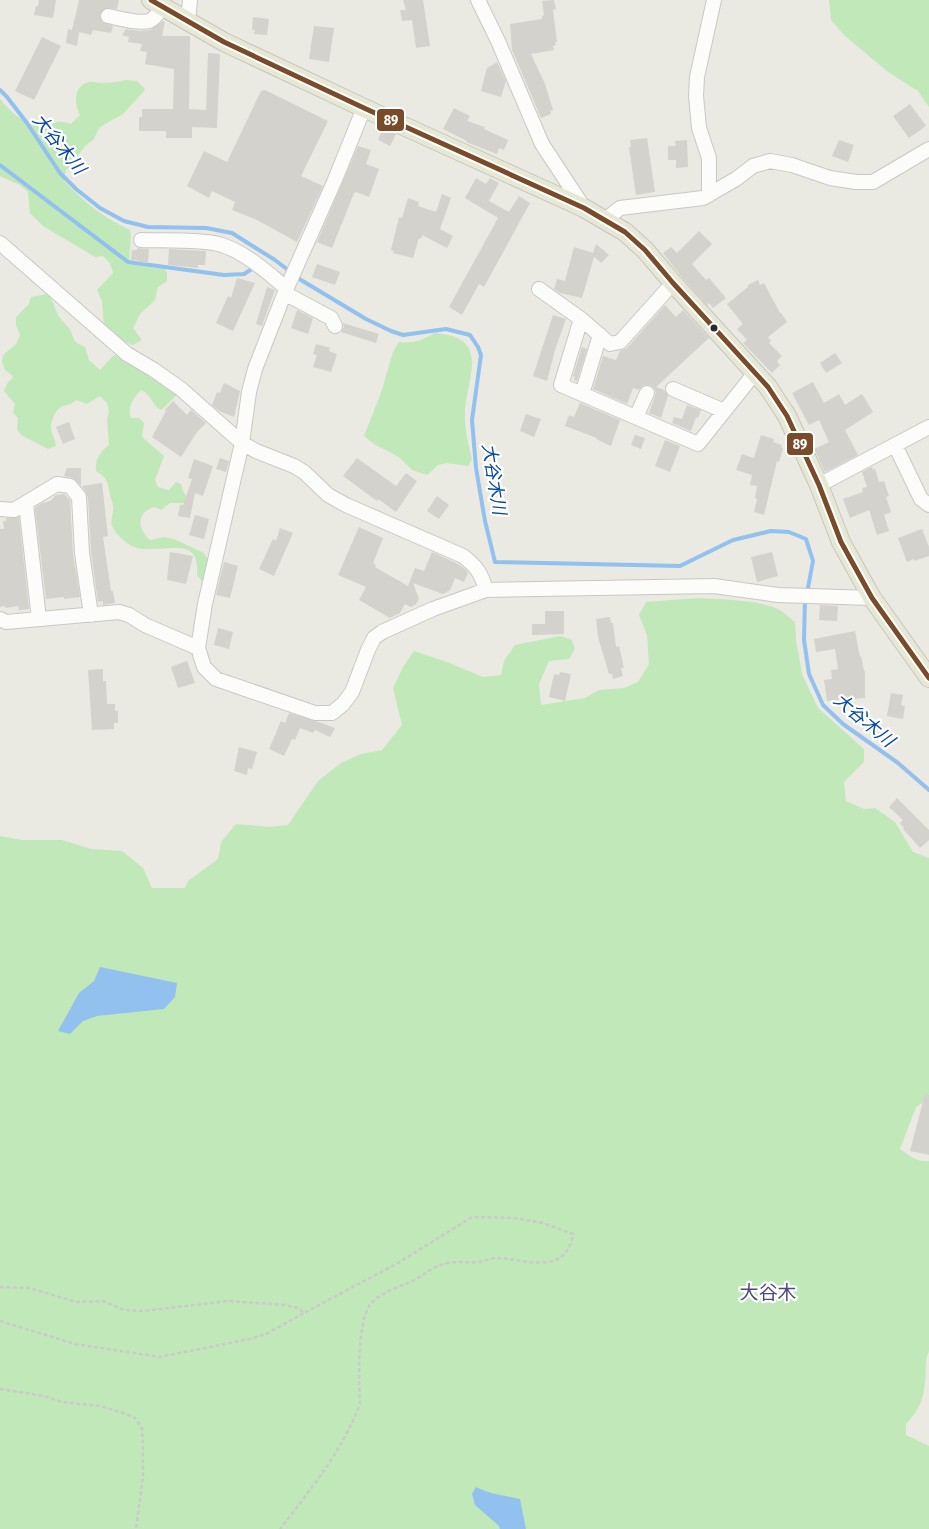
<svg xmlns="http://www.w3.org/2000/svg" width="929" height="1529" viewBox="0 0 929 1529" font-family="'Fira Sans Condensed','Noto Sans JP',sans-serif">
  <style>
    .green { fill: #c1e8b9 }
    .water { fill: #92c0ef }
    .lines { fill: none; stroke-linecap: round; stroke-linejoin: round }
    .stream { stroke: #92c0ef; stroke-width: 4 }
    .building { fill: #d3d2cc }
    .minor-casing { stroke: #c8c8c7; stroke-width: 16 }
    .major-casing { stroke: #c6c5c2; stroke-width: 20 }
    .path { stroke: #cacac9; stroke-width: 2.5; stroke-dasharray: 4 2.5; stroke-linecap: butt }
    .minor { stroke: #fcfcfb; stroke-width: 14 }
    .major { stroke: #e7e8d4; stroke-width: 18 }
    .bus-1-casing { stroke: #fff; stroke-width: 9 }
    .bus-1 { stroke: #7a4b2a; stroke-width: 5 }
    .bus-dot { fill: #2c2c2c; stroke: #fff; stroke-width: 2 }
    .labels { text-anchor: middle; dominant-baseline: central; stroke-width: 4.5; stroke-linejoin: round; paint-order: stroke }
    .water-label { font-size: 18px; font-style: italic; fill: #0748a5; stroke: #fff }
    .quarter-label { font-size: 19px; fill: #4d4a7f; stroke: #fff }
    .line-badge { stroke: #fff; stroke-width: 2 }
    .badge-label { font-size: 14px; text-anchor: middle; font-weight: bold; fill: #fff }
  </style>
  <rect width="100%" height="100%" fill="#eae9e2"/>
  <path class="green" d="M829,0H929V107L918,91L888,72L844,35L831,20Z
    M126,80L137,81L145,89L143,92L123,114L100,127L93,140L85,146L79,154L74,164L66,170L64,181C83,201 105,219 130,230C132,242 128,252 130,264L164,269L167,272V281L158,287L155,300L140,314L133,328L142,340L133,345L115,338L104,326L102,301L97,290L113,273L110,263L103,256L95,257L43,226L30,213L28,192L20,185L0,176V99C16,118 23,122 47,129C54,120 62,121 71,124L80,115C74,104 73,86 89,82C93,81 98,83 102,83C110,83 118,82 126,80Z
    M47,294C53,300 54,307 58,315C60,319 65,323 68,327C76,338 70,341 85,347L89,360L100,370L113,356L119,354L125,362L145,372L149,377L162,382L177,395L161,410C150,403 153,396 141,390C133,399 127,406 131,418H139L144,423L142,437L164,456L155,480L158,487L169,490L176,482L181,484L183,491L188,499L184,503H170L161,510L155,507C136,512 137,529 150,540L164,537L174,539L204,553L209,562L206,578L202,581L197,575C201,531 159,556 134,547C126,544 115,533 112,526C110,520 114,512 113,507C113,503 111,499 110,495C108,482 108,479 96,471C95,459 100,452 109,445L107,420L109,411L107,403L100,396L87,404L76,400C69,406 67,404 61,407C55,410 50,423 51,429C52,435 55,439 56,446L48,449L21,435L17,429L18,418L13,413L15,404L4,391L8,382L13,378L12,375L5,370L2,362L3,355L16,344L20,335L16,325V317L29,304L31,297Z
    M435,333C489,337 469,373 465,409C464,426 468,443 472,459L468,466L447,463L438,465L427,475L412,470L399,457L374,444L364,436L381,393L393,352L399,342C413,344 423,340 435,333Z
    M699,598C723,600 757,599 780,610C785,613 790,619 795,622L796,640L802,674L818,708L864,749V762L844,782L846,801L864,809L875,808L895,822L913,852L929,858V1098L916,1107L900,1149C908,1155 918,1163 929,1161V1351C924,1361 927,1371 925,1382C923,1401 919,1410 906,1424V1435L929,1446V1529H0V836L22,840H62L91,849L122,851L143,868L152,888H185L188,881L218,859L221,842L236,824L270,827L288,825L318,781L341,763L361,754L382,750L402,725L393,688L403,667L414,651L447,662L483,677L501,675L504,661L515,645L560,636L572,640L575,649L569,659L549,661L539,684L541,705L585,698L599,690L624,688L638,682L649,664L647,635L639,615L646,602Z"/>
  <path class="water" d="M100,967L177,983L175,997L164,1009L97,1016L83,1021L70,1034L58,1031L79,993L94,981Z
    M476,1487C491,1495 505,1495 520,1499L526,1529H500L499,1526L475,1505L472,1494Z"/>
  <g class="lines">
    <path class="stream" d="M0,90L7,97L27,123L60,173L76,189L100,208L124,221L148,227L206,228L232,233L275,260L301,280L366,319L391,331L403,335L446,329L470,335L478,347L481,355L472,420L476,468L485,521L495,562L680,566L733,540L771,531L789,532L806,539L813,561L807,593
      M0,165L128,262L224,275L244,274L255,267
      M805,599L804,640L809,674L823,705L843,724L898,763L929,790"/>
  </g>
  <path class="building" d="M39,0H56L53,18L34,15L36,6H38Z
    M79,0H119L117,9L106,8L100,14L102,22L113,26L111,33L93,30L91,35L79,32L77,46L66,43L68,29L72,30Z
    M403,0H423L430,46L416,48L412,20L402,21L400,10H406Z
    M554,0L556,9L553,10L557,42H555L556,45L553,46L554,50L531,54L545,84L553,110L550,111L551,114L541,118L512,50L510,24L542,19V16L544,15L542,1Z
    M253,17L269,19L267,35L254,34L255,30H252Z
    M163,21L165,22L162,36H190L189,109L206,110L208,53L220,54L217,128L192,127V138H166V131H139V117H142V109H173L174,69L145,64L147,52L140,51L142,44L128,42L129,37L122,35L126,29L140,31L150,30Z
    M314,26L334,28L329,62L309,59Z
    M42,37L61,46L34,100L15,91Z
    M497,62L506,81L501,97L481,91L487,68Z
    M265,90L328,121L301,176L323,186L297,242L257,220L232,210L235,202L212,191L209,198L187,186L204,151L227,162L261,91Z
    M910,104L926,126L909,138L893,116Z
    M454,108L470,116L467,121L485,127L484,129L508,140L504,150L499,148L497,154L466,142L467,141L443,129Z
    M383,128L396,134L390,146L378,140Z
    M647,138L655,192L636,195L629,147H631L630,140Z
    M687,140L688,167L676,168V160H668V146H676L675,141Z
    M839,140L854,145L848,162L832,156Z
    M358,146L371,150L366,164L379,169L369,197L356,192L354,193L332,248L317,242Z
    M476,178L486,184L490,178L499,183L489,201L509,212L519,196L530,203L484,287L479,284L462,315L449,307L498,218L465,198Z
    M442,194L451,198L440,229L453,236L447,248L422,235L421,239L419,238L413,258L393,253L394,251L391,250L399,217L402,218L408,198L419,202L418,206L436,212Z
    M699,231L712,244L692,264L706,280L709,278L726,298L713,308L709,303L707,305L681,276L663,253L671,247L677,253Z
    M596,244L609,255L601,263L594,257L582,298L560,293L554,289L557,279L565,281L574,247L593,253Z
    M137,248L149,249L148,263L137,262V260H131L132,250H137Z
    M169,249L206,251L205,265H198V268L168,265Z
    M317,264L340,272L335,285L312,277Z
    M237,278L255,283L233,331L216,323L228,296L231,298Z
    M758,280L760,285L764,283L780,313H781L787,322L768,337L771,341L769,343L782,356L777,361L780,365L772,373L743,343L747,340L737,329L743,324L727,304L748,287V285Z
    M267,287L275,290L262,326L256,324Z
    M665,305L676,317L683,310L709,338L656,387L664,390L668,396L661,418L649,413L656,393L654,388L650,385L642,386L639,390L633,388L627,404L593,389L603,356L616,360L620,351L627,348Z
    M297,310L313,318L308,334L291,328Z
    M553,315L566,319L555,350L547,381L533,376Z
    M343,323L379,334L376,343L341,332L344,327Z
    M316,344L330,348L329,351L337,354L331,372L313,367L317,355L313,354Z
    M582,347L587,349L577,381L574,380L575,377L573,376Z
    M835,353L842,363L826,373L820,363Z
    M813,382L824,403L839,394L845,405L862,394L873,412L845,430L858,455L825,472L814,449L829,442L819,420L809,425L792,393Z
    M224,383L240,391L234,417L221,412L212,405L217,392L220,393Z
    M173,401L187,415L191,410L206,423L197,432L181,457L152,437L166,411L165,410Z
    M580,403L620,420L611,446L596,439L597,438L565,426L569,415L574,417Z
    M687,405L701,410L698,418L696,417L691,431L672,423L674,417L682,419Z
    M526,414L541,419L534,437L520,431Z
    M69,422L75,439L63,444L56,427Z
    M635,435L645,438L641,449L631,445Z
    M761,435L774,439L773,442L782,445L781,447L783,448L779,462L777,461L764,515L754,512L757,499L755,498L757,486L750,485L752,475L736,470L742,454L754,458Z
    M665,440L680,446L670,472L655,466Z
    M220,458L229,461L226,472L216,469Z
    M357,458L396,486L406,473L417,481L396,512L378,499L377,501L343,476Z
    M194,459L213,466L203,496L195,493L190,518L178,516L180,505H183L192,479L188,478Z
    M872,467L873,470L875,469L879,482L884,481L889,496L886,497L891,512L884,515L889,531L877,535L869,510L850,518L843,499L863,492L862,488L867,487L862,472Z
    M67,468H81V486L72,478L64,476Z
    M102,483L108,536L103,537L111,591H113L115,603L103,605V601L98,602L91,552L88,497L82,486Z
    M64,494L70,500L73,554L80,597L64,599V597L46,599L35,509L36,507L42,503L50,501L56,495Z
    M437,496L449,505L439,519L427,511Z
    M195,515L209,519L204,539L189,535Z
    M19,517L29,609L19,610L18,606L5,608V606L0,607V529H4L3,521H6V518Z
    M359,527L383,538L373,563L376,565L375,567L408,586L415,568L424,571L432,552L458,564L466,570L468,573L464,582L455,578L450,590L443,594L413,583L419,599L416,604L411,607L405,604L400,613L390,618L359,600L366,587L338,575Z
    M280,528L293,533L274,576L259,569L273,539L276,541Z
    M922,529L929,547V556L914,561V559L907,562L898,538Z
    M170,552L193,556L186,584L167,580Z
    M772,552L778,576L757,582L751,557Z
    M224,562L238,566L230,598L216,595Z
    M820,605L838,606L837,621L819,620Z
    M545,611H564V634L532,635V624H545Z
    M610,617L611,623H613L616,647L619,646L624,668H621L623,676L613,679L612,674H609L598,637L596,619Z
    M218,628L233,632L229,649L214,645Z
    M855,631L860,657L861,656L864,671H865V698L827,701L824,680L832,679L831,670L838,669L835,649L816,652L814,639Z
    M187,661L195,683L178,688L171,667Z
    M103,669V681H106L107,704H115V711H118V723H114V729L92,730L88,670Z
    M560,672L571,674L565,701L549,697L554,674L559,675Z
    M891,693L903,695L901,705L905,706L903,719L887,716Z
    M289,713L318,722L335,728L330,737L315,730L313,733L300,728L295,740L292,739L284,756L269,749L281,721L285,723Z
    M239,747L257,752L252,769L248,768L247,775L234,771Z
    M897,798L929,830V840L920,848L903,829L904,828L900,823L903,820L889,807Z
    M925,1094L929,1095V1155L910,1151Z"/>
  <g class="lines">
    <g class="minor-casing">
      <path id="minor" d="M478,0L498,41L542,144L584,208
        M108,16C118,18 139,24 149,21C155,19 159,12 163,7
        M188,22L190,0
        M364,108L334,182L285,292L255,369L249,392L242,443L205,604L198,648L204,667L216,679L315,713H332L343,704L352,692L368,650L374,638L382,632L433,609L486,590L714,586L778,595L872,598
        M709,195V158L699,128L696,96L697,77L714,0
        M605,220L620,208L703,198L736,179L753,166L770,161L792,165L830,178L856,182H873L929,149
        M141,240C162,241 202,239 222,245C246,253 267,272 286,288
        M0,243L127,354L154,370L181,389L242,443L256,451L294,466L304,472L328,495L346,505L463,556C477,567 481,573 486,590
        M539,289L581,319L610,344L620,342L673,283
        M285,292L288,295L331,318L335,326
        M581,319L561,385L698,444L754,374
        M673,389L724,411
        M582,394L600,335
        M636,417L647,393
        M895,445L921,499L929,505
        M819,485L929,427
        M26,504L39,619
        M0,509L14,510L57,484L70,486L79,497L82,553L91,615
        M0,619L6,622L119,612L129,615L145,625L198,648"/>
    </g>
    <g class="major-casing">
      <path id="major" d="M151,0L224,42L364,108L584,208L625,232L645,250L673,283L768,387L787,416L819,485L841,542L872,598L929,678"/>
    </g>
    <path class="path" d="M0,1287L30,1288L76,1302L103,1301L124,1310L143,1311L230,1301L285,1305L298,1308L304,1313L398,1263L472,1217L514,1218L543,1223L573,1234C566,1277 526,1259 497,1258C491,1258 485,1261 479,1262C469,1263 458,1261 448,1263C432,1266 423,1277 408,1283C396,1288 377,1294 369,1306C357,1326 359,1380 360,1404C342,1451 311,1489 280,1529
      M0,1321L75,1344L160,1357L250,1339L268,1333L304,1313
      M0,1389L44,1396L62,1402L100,1406L126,1414L135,1418L142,1428L143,1448V1477L136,1529"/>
    <use href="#minor" class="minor"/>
    <use href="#major" class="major"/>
    <g class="bus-1-casing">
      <path id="bus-1" d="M151,0L224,42L364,108L584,208L625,232L645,250L673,283L768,387L787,416L819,485L841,542L872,598L929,678"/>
    </g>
    <use href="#bus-1" class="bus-1"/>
  </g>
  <circle class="bus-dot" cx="714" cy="328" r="4.5"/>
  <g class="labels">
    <g class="water-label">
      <text transform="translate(59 144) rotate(51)">大谷木川</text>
      <text transform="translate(494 479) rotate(81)">大谷木川</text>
      <text transform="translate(864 720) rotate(40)">大谷木川</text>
    </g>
    <g class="quarter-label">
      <text x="768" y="1292">大谷木</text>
    </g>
  </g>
  <g class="line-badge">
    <rect x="376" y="108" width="29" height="24" rx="5" fill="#7a4b2a"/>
    <rect x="786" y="432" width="28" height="24" rx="5" fill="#7a4b2a"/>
  </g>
  <g class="badge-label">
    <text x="391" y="125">89</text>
    <text x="800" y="449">89</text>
  </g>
</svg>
